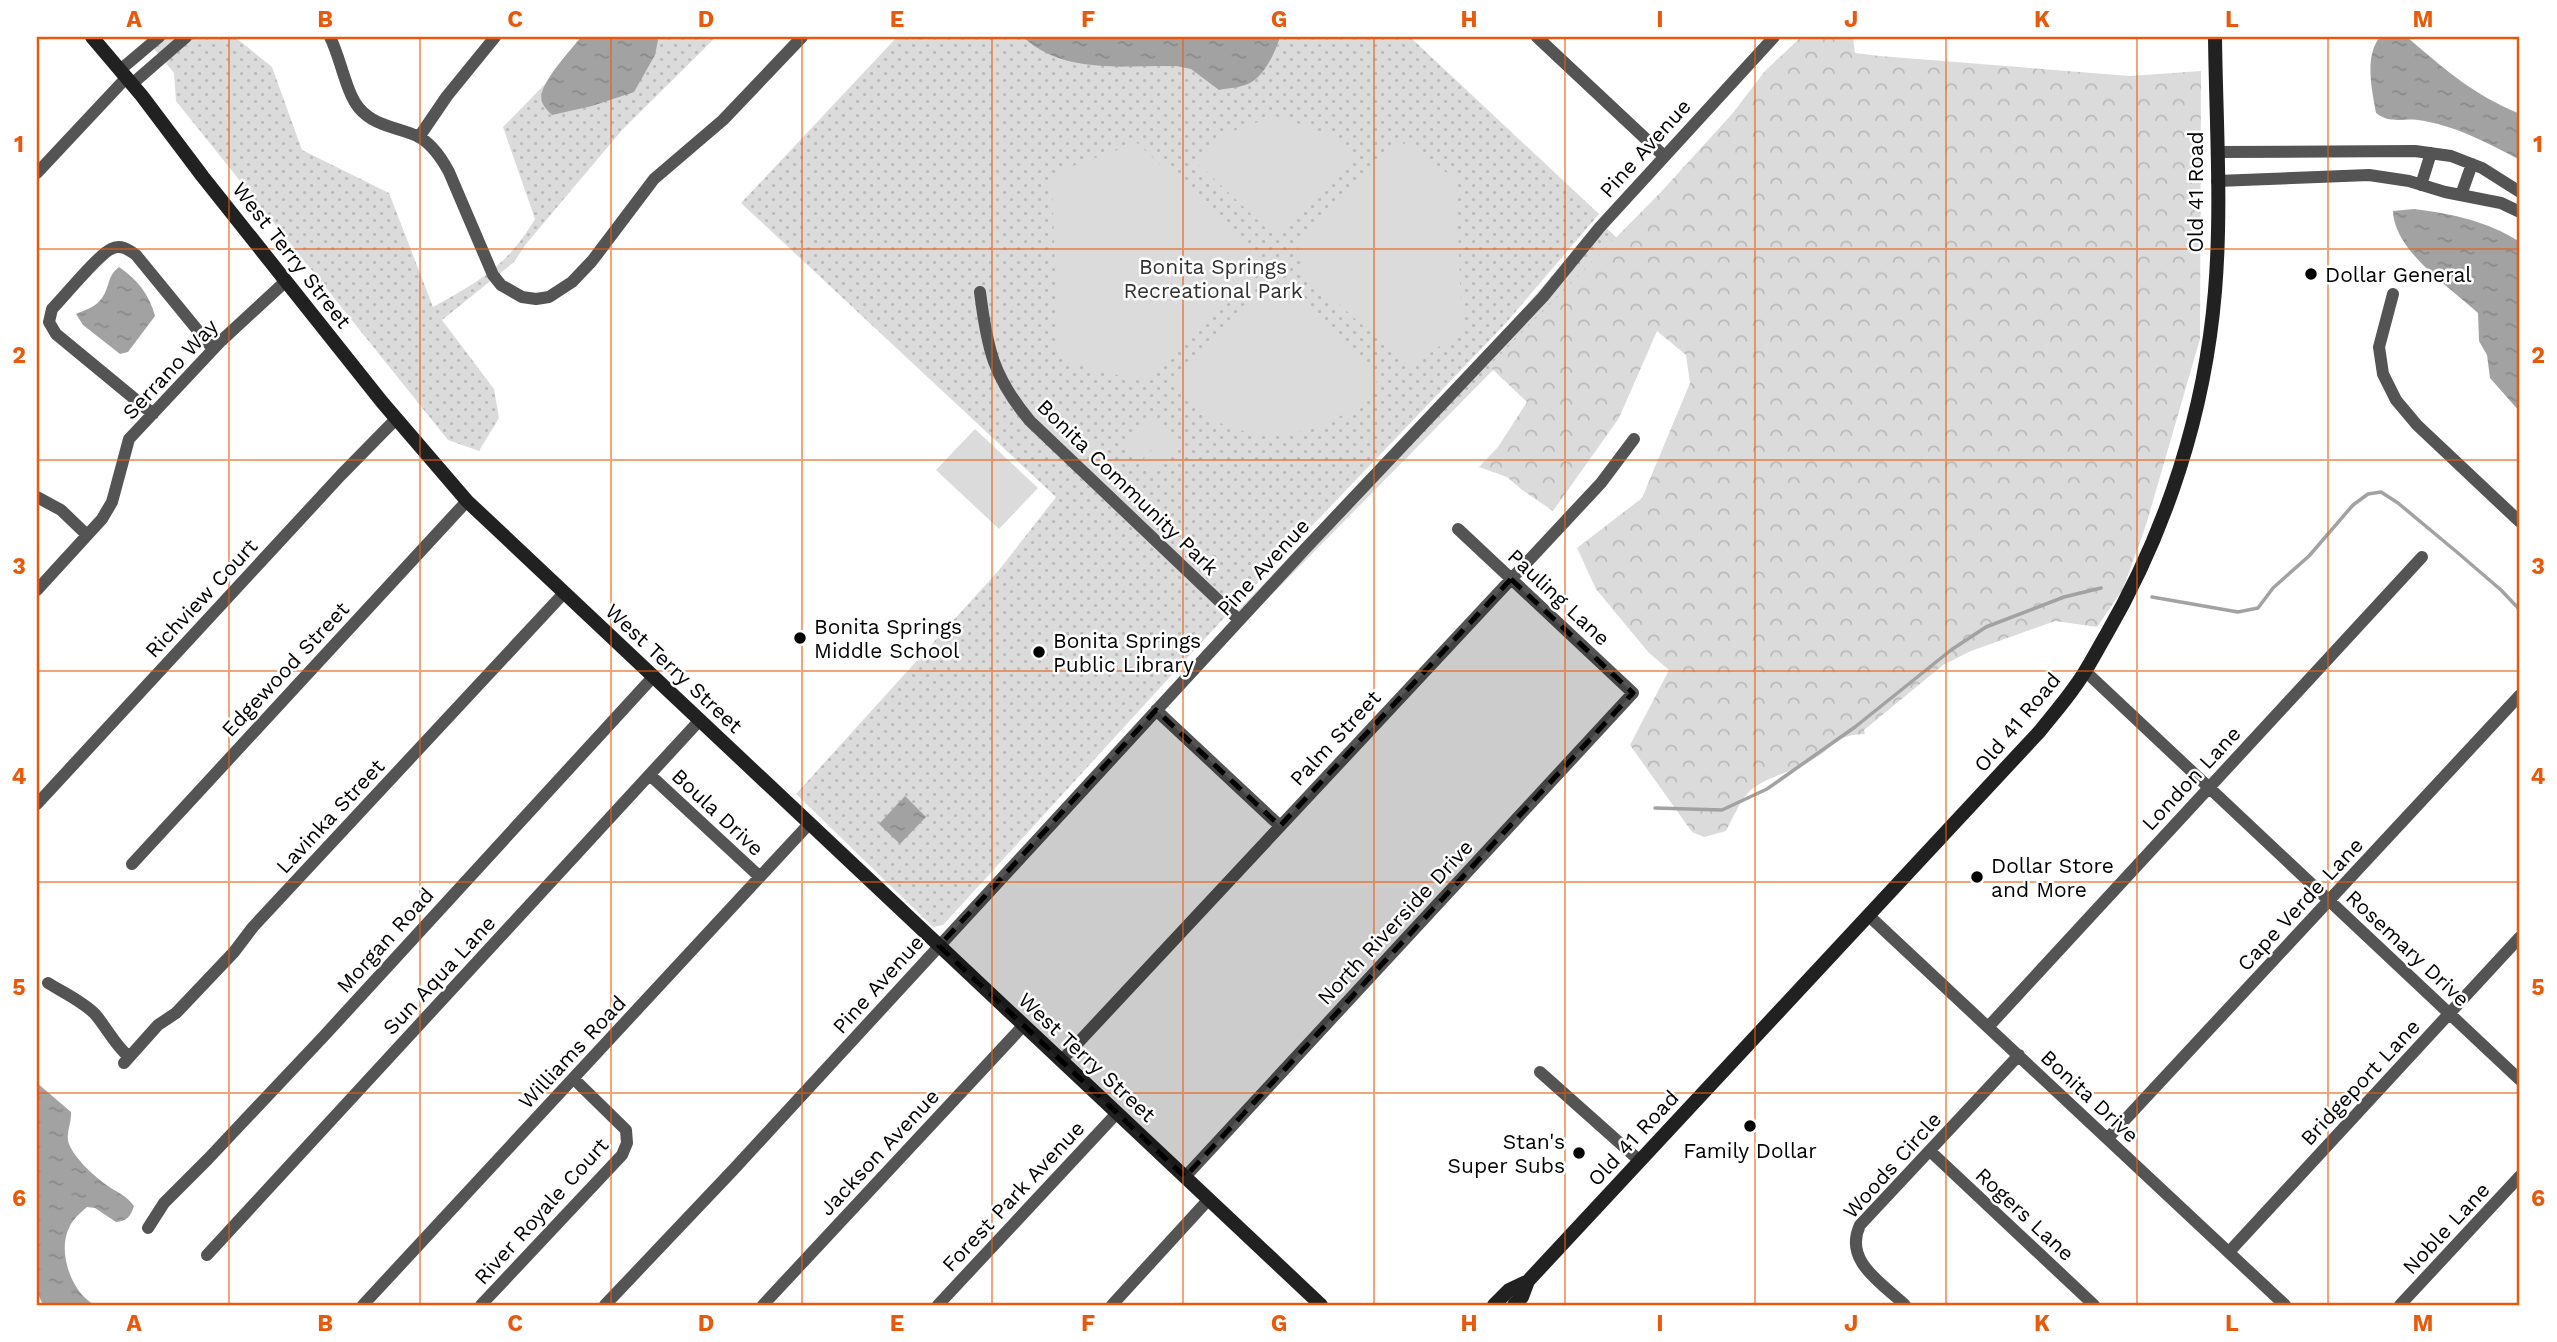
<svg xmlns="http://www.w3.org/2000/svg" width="2557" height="1342" viewBox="0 0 2557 1342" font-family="'Work Sans',sans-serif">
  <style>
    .green { fill: url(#green-dots) }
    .forest { fill: url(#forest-crowns) }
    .pitch { fill: #dbdbdb }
    .water { fill: url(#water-ripples) }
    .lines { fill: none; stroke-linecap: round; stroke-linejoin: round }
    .stream { stroke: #a2a2a2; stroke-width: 3.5 }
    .street { stroke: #545454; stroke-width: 12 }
    .secondary { stroke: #212121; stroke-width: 14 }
    .marked { fill: #000; fill-opacity: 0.2; stroke: #000; stroke-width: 5; stroke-dasharray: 14 9; stroke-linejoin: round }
    .grid { fill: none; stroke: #e8590c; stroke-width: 2; stroke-opacity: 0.55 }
    .poi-dot { fill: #000; stroke: #fff; stroke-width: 2.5 }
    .labels { text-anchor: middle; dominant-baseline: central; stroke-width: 5; stroke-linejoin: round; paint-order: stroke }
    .street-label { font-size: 21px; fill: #000; stroke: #fff }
    .park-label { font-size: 21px; fill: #323232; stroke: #fff }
    .poi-label { font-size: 21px; fill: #000; stroke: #fff; text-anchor: start }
    .neatline { fill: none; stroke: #e8590c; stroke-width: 2.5 }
    .grid-label { font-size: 23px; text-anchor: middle; font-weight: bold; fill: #e8590c }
  </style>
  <defs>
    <pattern id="green-dots" width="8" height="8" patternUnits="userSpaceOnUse" patternTransform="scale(1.75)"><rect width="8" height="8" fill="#dbdbdb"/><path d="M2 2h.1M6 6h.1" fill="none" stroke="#bababa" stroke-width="1.8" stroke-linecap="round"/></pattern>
    <pattern id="forest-crowns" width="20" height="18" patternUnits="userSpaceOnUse" patternTransform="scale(1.75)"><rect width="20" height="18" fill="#dbdbdb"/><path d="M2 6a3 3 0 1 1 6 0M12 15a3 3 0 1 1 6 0" fill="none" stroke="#bababa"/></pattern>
    <pattern id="water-ripples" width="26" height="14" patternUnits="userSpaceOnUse" patternTransform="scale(1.75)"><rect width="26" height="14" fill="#a2a2a2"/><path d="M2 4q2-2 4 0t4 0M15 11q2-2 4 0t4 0" fill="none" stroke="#8a8a8a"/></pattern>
  </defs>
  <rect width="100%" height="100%" fill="#fff"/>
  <path class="green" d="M144,37H235L272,67L302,150L389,193L433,307C480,281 507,266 535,219L503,127L545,84L581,37H716L622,130L526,244L514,262L442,320L494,389L499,418L479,451L448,440L176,101L174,73Z
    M897,37H1410L1599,214L1505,324L1222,620L943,925L933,927L796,794L999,570L1056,497L741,203Z
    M1599,221L1617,238L1490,366L1493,370L1239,628L1230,619L1508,327Z"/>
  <path class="forest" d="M1801,37H1853L1855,53L1880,56L2130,76L2201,71L2200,339L2146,525L2123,589L2097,627L2055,621L1971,651L1943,665L1864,730L1865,734C1837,734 1833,748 1812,760C1793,772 1770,775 1752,789C1741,798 1733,818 1726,831L1704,837L1692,832L1630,745L1669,670L1649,653L1596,589L1577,548L1642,498L1690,383L1686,355L1657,331L1619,418L1553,511L1522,490L1507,477L1479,467L1498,447L1527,402L1489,366L1660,193L1732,114L1765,71Z"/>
  <path class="pitch" d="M1272,119C1306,122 1329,133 1356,155L1286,230L1267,229L1195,161C1220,136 1236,126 1272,119Z
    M1401,142L1456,179L1462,329L1411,368L1301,271L1298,246Z
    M1137,143L1255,252V265L1148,383L1071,363L1058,350L1052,183L1067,168Z
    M1267,281L1280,283L1382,376C1371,387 1361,402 1348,411C1309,440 1245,443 1205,414C1194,406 1184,394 1174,384Z
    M1150,416L1163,429L1136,457L1123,445Z
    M975,429L1038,488L999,529L936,470Z
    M1167,433L1181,446L1154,474L1141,462Z"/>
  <path class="water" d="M581,37H656L658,40L655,55L634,92L592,106L552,115C549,112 544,107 542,102C536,86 571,50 581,37Z
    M1023,37H1280C1275,53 1264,77 1248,84C1239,88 1228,88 1219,90L1191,69L1176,66C1124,65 1064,75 1023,37Z
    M2380,37H2407C2444,69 2474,95 2520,114V160C2488,143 2454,125 2418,120C2402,118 2390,124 2376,113C2372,90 2364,56 2380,37Z
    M2414,209C2453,214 2487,221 2520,242V412L2490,378L2487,355L2479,341L2478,313C2451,288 2394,251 2393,211Z
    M119,267C137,279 149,294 155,316L128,352L120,354L83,325L76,314C85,310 96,307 102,298C110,287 107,276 119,267Z
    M905,796L926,817L900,844L879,824Z
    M37,1083L71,1112C72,1123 65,1133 69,1144C75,1159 95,1177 108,1186C118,1193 126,1195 134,1206C131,1216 127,1221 116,1222L95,1208L87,1207C80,1213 72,1220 69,1228C57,1252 72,1294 95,1305H43L37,1292V1215L39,1211L37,1196Z"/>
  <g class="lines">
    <path class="stream" d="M2152,597L2238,612L2258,608L2273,588L2309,556L2353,505L2368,494L2381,492L2398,503L2458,553L2501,590L2520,610
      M1655,808L1722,810L1767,789L1855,727L1951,650L1986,627L2064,597L2101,588"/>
    <path class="street" d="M330,37C340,56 346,93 359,108C374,126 396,127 417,136C432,143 442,159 449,172L493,275L501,285L522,297L536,299L549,297L572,282L592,261L654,179L723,120L802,37
      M1537,37L1664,156
      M120,70L159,37
      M132,84L186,37
      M419,137L447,96L495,37
      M2217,152L2415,151L2451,156L2482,168L2520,192
      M37,173L127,77
      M2217,181L2369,175L2409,181L2445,192L2501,203L2520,212
      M2421,185L2431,153
      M2461,195L2472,164
      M980,292C987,348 993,377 1030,421L1239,620
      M2393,294L2379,347L2383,374L2396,400L2417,425L2520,522
      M153,414L56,334L49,322L52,309C63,298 99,254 111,249C120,244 128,249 136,255L213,349
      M37,497L61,510L87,535
      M37,590L102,519L112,502L129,439L221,341L286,281
      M2085,671L2520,1080
      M1156,710L1280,826
      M650,775L760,877
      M37,804L341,475L396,419
      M132,864L467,501
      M1868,915L2285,1305
      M48,983C64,993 82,1001 95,1014C107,1028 114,1044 129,1057
      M1989,1026L2422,557
      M1061,1061L1601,483L1634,439
      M124,1063L158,1025L176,1013L234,952L253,927L564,593
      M1540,1072L1640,1161
      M2108,1138L2520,695
      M1930,1151L2094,1305
      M1185,1177L1633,693L1458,529
      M148,1228L164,1203L208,1159L324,1036L653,677
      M2229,1252L2520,937
      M207,1255L699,721
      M363,1305L809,824
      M481,1305L622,1155L627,1143L626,1130L574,1079
      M605,1305L734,1169L1306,548L1543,297L1600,227L1774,37
      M763,1305L1023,1026
      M938,1305L1117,1113
      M1112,1305L1209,1199
      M1905,1305C1882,1283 1843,1261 1860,1225L2019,1055
      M2400,1305L2520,1176"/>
    <path class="secondary" d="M92,37L142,96L203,177L382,402L467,501L1321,1305
      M1494,1305L1509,1290L1528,1281
      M1514,1305L1522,1297L1528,1281L2040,731C2052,716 2065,701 2076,685C2087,670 2096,652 2106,635C2167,530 2205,412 2215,291C2222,207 2216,121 2215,37"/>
  </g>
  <path class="marked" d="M1511,579L1633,693L1185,1177L939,946L1156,710L1280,826Z"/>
  <path class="grid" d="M229,37V1305M420,37V1305M611,37V1305M802,37V1305M992,37V1305M1183,37V1305M1374,37V1305M1565,37V1305M1755,37V1305M1946,37V1305M2137,37V1305M2328,37V1305M37,249H2520M37,460H2520M37,671H2520M37,882H2520M37,1093H2520"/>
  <g class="poi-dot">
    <circle cx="2311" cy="274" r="7"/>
    <circle cx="800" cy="638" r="7"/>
    <circle cx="1039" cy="652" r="7"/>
    <circle cx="1977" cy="877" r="7"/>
    <circle cx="1750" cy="1126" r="7"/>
    <circle cx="1579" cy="1153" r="7"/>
  </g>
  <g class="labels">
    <g class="street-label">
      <text transform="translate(1645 148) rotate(-48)">Pine Avenue</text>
      <text transform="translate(2195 192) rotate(-90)">Old 41 Road</text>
      <text transform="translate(292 255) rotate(52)">West Terry Street</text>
      <text transform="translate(170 369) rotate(-47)">Serrano Way</text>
      <text transform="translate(1128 487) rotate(44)">Bonita Community Park</text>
      <text transform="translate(1263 567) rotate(-47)">Pine Avenue</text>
      <text transform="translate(1559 597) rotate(43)">Pauling Lane</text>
      <text transform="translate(201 598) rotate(-47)">Richview Court</text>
      <text transform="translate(674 668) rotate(43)">West Terry Street</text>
      <text transform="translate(285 669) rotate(-47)">Edgewood Street</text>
      <text transform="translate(2017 722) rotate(-50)">Old 41 Road</text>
      <text transform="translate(1335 738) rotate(-47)">Palm Street</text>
      <text transform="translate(2191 778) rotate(-47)">London Lane</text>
      <text transform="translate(718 812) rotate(43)">Boula Drive</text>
      <text transform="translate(330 816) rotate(-47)">Lavinka Street</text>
      <text transform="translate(2300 904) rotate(-47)">Cape Verde Lane</text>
      <text transform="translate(1395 922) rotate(-47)">North Riverside Drive</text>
      <text transform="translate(385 940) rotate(-48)">Morgan Road</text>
      <text transform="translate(2408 948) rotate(43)">Rosemary Drive</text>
      <text transform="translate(439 975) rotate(-47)">Sun Aqua Lane</text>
      <text transform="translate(878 984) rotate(-48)">Pine Avenue</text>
      <text transform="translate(572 1052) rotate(-47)">Williams Road</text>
      <text transform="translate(1087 1057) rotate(43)">West Terry Street</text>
      <text transform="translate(2360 1082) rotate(-47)">Bridgeport Lane</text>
      <text transform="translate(2090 1096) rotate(43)">Bonita Drive</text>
      <text transform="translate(1633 1138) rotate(-47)">Old 41 Road</text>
      <text transform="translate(879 1152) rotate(-47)">Jackson Avenue</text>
      <text transform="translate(1892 1165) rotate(-48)">Woods Circle</text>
      <text transform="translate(1013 1196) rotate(-47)">Forest Park Avenue</text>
      <text transform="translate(541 1211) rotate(-48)">River Royale Court</text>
      <text transform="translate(2025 1214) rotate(43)">Rogers Lane</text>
      <text transform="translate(2446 1228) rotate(-47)">Noble Lane</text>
    </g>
    <g class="park-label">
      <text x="1213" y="266">Bonita Springs<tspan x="1213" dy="24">Recreational Park</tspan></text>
    </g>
    <g class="poi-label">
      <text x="2325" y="274">Dollar General</text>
      <text x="814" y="626">Bonita Springs<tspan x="814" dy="24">Middle School</tspan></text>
      <text x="1053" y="640">Bonita Springs<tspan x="1053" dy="24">Public Library</tspan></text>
      <text x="1991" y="865">Dollar Store<tspan x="1991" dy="24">and More</tspan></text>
      <text x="1565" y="1141" text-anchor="end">Stan's<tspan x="1565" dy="24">Super Subs</tspan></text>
      <text x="1750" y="1150" text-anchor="middle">Family Dollar</text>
    </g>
  </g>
  <rect width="2557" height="1342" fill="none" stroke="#ffffff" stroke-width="77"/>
  <rect x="38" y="38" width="2480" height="1266" class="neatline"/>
  <g class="grid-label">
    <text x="134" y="27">A</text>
    <text x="325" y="27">B</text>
    <text x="515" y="27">C</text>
    <text x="706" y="27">D</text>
    <text x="897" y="27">E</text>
    <text x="1088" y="27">F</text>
    <text x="1279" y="27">G</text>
    <text x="1469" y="27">H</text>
    <text x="1660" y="27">I</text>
    <text x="1851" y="27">J</text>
    <text x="2042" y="27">K</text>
    <text x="2232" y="27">L</text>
    <text x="2423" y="27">M</text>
    <text x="19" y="152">1</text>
    <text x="2538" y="152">1</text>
    <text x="19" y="363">2</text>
    <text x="2538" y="363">2</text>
    <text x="19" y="574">3</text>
    <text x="2538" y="574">3</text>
    <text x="19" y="784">4</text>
    <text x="2538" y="784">4</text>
    <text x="19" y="995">5</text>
    <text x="2538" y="995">5</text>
    <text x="19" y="1206">6</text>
    <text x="2538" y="1206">6</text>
    <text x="134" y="1331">A</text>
    <text x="325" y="1331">B</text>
    <text x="515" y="1331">C</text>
    <text x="706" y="1331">D</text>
    <text x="897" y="1331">E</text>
    <text x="1088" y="1331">F</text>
    <text x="1279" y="1331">G</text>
    <text x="1469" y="1331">H</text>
    <text x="1660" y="1331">I</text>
    <text x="1851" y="1331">J</text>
    <text x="2042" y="1331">K</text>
    <text x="2232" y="1331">L</text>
    <text x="2423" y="1331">M</text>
  </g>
</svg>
